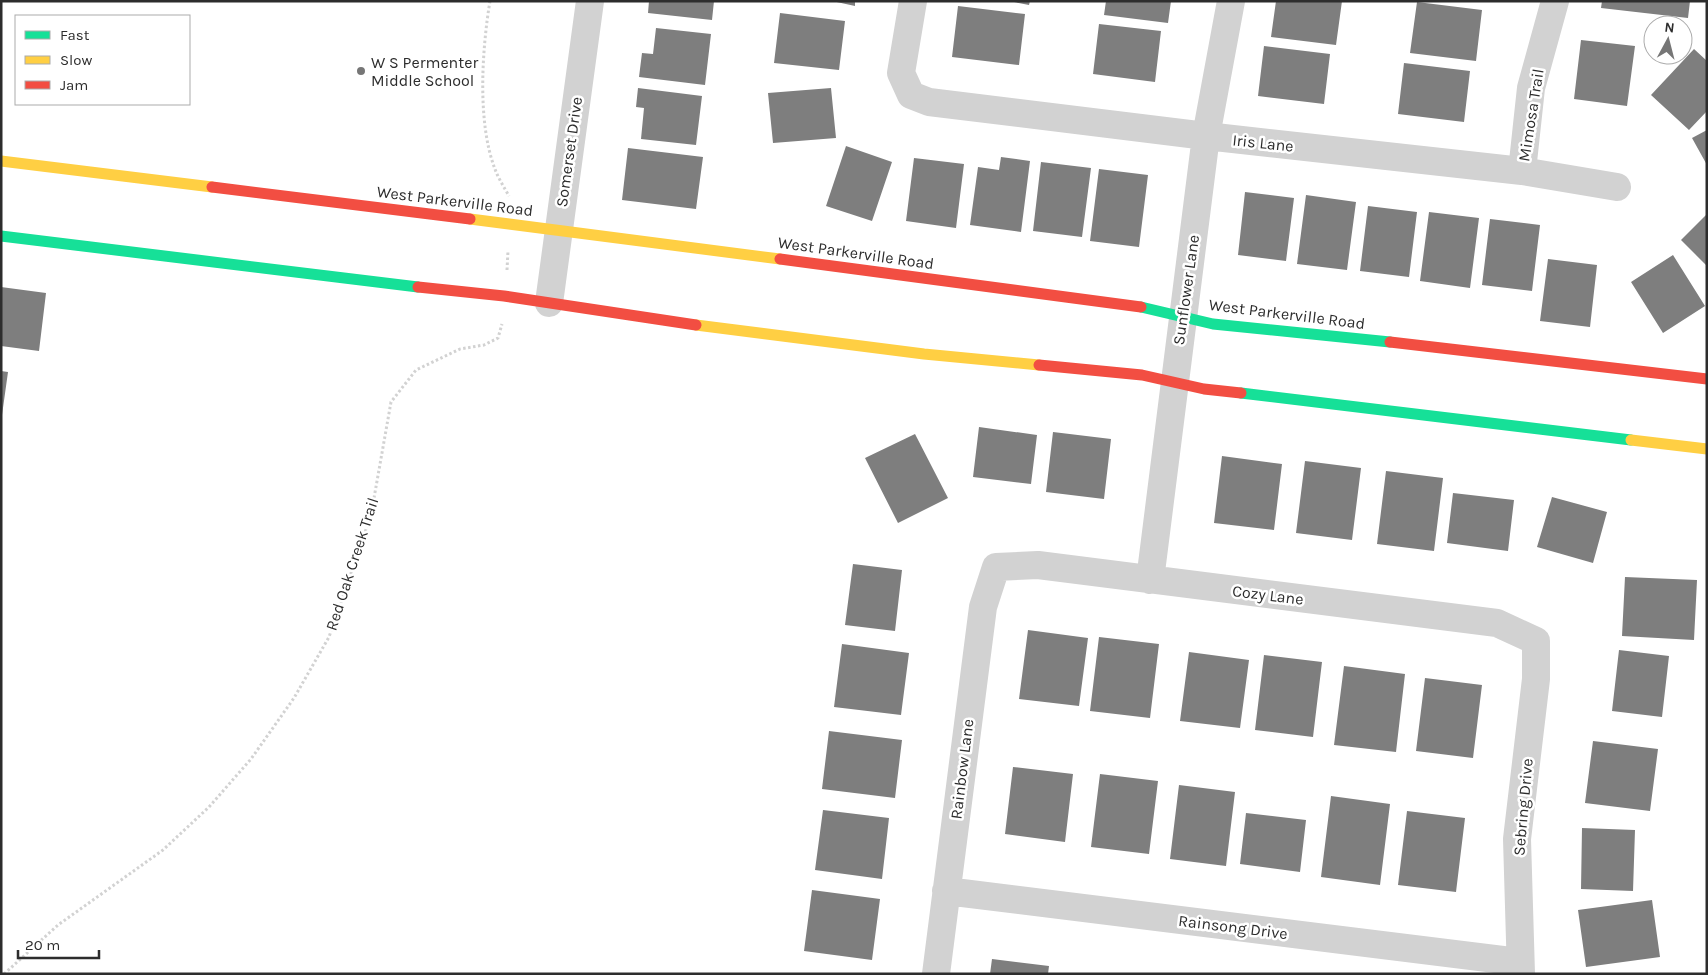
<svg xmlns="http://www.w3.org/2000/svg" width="1708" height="975" viewBox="0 0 1708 975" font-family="Karla,sans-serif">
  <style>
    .building { fill: #7e7e7e }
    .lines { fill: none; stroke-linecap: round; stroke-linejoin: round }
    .path { stroke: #d2d2d2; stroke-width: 3; stroke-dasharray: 2.5 2.5; stroke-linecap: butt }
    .street { stroke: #d2d2d2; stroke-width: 28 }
    .fast { stroke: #16e098; stroke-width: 11 }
    .slow { stroke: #ffcf43; stroke-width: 11 }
    .jam { stroke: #f24e42; stroke-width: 11 }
    .poi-dot { fill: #767676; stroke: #fff; stroke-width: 2 }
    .labels { text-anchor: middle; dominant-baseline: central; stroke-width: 5; stroke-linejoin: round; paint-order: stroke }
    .poi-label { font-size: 16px; fill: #2d2d2d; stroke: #fff; text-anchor: start }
    .street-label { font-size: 16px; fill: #2d2d2d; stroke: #fff }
  </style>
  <rect width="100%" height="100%" fill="#fff"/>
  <path class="building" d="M649,1H714L712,20L648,13Z
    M832,1H855V6Z
    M1009,1H1030L1029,5Z
    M1106,1H1171L1168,23L1104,15Z
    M1276,1H1342L1336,45L1271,37Z
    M1602,1H1690L1688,18L1601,8Z
    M1417,2L1482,10L1476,61L1410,53Z
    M958,6L1025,14L1019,65L952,57Z
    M780,13L845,21L839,70L774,63Z
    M1099,24L1161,31L1155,82L1093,74Z
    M656,28L711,34L705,85L639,77L642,53L653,54Z
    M1581,40L1635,46L1627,106L1574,99Z
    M1264,46L1330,54L1324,104L1258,96Z
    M1694,49L1707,61V111L1689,130L1651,95Z
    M1404,63L1470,71L1464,122L1398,114Z
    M638,88L702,96L696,145L641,139L644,108L636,107Z
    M831,88L836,138L773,143L768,93Z
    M1707,130V165L1692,138Z
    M846,146L892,162L872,221L826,206Z
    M628,148L703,157L696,209L622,200Z
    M1001,157L1030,161L1021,232L970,225L978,167L999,170Z
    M914,158L964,164L956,228L906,221Z
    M1041,162L1091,168L1082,237L1033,231Z
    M1099,169L1148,175L1139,247L1090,241Z
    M1245,192L1294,198L1286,261L1238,255Z
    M1306,195L1356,202L1347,270L1297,264Z
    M1368,206L1417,212L1409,277L1360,271Z
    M1429,212L1479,218L1470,288L1420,281Z
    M1707,214V266L1681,240Z
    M1490,219L1540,225L1532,291L1482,285Z
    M1673,255L1705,306L1663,333L1631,282Z
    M1548,259L1597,265L1590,327L1540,321Z
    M1,287L46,293L39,351L1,346Z
    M1,371L8,372L2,415H1Z
    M979,427L1037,435L1031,484L973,477Z
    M1053,432L1111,439L1104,499L1046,492Z
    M915,434L948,498L898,523L865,458Z
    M1222,456L1282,464L1274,530L1214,523Z
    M1305,461L1361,468L1352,540L1296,533Z
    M1386,471L1443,478L1434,551L1377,544Z
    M1453,493L1514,500L1508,551L1447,543Z
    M1552,497L1607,512L1593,563L1537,547Z
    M853,564L902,570L895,631L845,625Z
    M1625,577L1697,580L1694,640L1622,636Z
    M1028,630L1088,638L1079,706L1019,699Z
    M1099,637L1159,644L1150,718L1090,711Z
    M842,644L909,653L901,715L834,707Z
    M1619,650L1669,656L1662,717L1612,711Z
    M1189,652L1249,660L1240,728L1180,721Z
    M1264,655L1322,662L1313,737L1255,730Z
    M1344,666L1405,674L1396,752L1334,745Z
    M1425,678L1482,685L1473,758L1416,751Z
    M829,731L902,740L895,798L822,789Z
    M1593,741L1658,749L1650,811L1585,803Z
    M1013,767L1073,774L1065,842L1005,834Z
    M1100,774L1158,781L1149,854L1091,847Z
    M1179,785L1235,792L1226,866L1170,859Z
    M1331,796L1390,804L1380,885L1321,877Z
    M823,810L889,818L882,879L815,870Z
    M1407,811L1465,818L1456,892L1398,885Z
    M1246,813L1306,820L1300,872L1240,864Z
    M1582,828L1635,830L1633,891L1581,889Z
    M812,890L880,899L872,960L804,951Z
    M1652,900L1660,957L1586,967L1578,910Z
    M992,959L1049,966L1048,974H990Z"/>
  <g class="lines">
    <path class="path" d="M490,1C482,49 477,123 495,169C498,178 504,187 509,196
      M507,270L508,251
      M4,974L58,925L163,850L209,807L251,759L294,698L329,637L371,515L391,402L416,370L460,349L484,345L498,338L502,324"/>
    <path class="street" d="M913,1L901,73L911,95L929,102L1206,136L1522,171L1617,187
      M1522,171L1531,88L1555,1
      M549,303L590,1
      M1150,580L1206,136L1231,1
      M946,891L1519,962
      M936,974L983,607L996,567L1038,565L1497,623L1536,641V679L1517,839L1521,974"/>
    <path class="fast" d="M1,236L418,287
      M1141,307L1213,324L1390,342
      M1241,393L1631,440"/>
    <path class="slow" d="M1,161L212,187
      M470,219L780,259
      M696,325L924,354L1039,365
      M1631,440L1707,449"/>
    <path class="jam" d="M212,187L470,219
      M780,259L1141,307
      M418,287L504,296L696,325
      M1390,342L1707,379
      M1039,365L1142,375L1204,389L1241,393"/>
  </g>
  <circle class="poi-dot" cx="361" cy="71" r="5"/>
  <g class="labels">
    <g class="poi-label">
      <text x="371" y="62">W S Permenter<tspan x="371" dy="18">Middle School</tspan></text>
    </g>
    <g class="street-label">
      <text transform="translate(1531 115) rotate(-81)">Mimosa Trail</text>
      <text transform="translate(1263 143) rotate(6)">Iris Lane</text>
      <text transform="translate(569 152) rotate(-82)">Somerset Drive</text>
      <text transform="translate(455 201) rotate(7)">West Parkerville Road</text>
      <text transform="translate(856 253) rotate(8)">West Parkerville Road</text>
      <text transform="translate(1186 290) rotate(-82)">Sunflower Lane</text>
      <text transform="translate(1287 314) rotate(7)">West Parkerville Road</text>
      <text transform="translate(352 564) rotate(-72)">Red Oak Creek Trail</text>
      <text transform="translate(1268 595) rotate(7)">Cozy Lane</text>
      <text transform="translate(962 769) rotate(-83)">Rainbow Lane</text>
      <text transform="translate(1523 807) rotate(-85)">Sebring Drive</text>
      <text transform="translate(1233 927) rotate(7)">Rainsong Drive</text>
    </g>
  </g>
  <rect width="1708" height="975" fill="none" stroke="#2d2d2d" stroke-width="5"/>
  <rect x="15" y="15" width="175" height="90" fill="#ffffff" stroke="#ababab"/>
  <rect x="25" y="31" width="25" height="8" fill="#16e098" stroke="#ababab"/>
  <text x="60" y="40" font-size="15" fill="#2d2d2d">Fast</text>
  <rect x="25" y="56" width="25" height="8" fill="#ffcf43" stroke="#ababab"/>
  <text x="60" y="65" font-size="15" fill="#2d2d2d">Slow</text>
  <rect x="25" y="81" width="25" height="8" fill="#f24e42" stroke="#ababab"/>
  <text x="60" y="90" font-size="15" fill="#2d2d2d">Jam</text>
  <g transform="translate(1668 40) rotate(7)"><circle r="24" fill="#ffffff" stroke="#ababab"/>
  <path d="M0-4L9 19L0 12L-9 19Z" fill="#767676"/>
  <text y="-8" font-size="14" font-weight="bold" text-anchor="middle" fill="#2d2d2d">N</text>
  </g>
  <path d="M18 950v8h81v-8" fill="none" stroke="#2d2d2d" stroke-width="2.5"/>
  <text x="25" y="950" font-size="15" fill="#2d2d2d" stroke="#ffffff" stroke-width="4" paint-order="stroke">20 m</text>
</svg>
